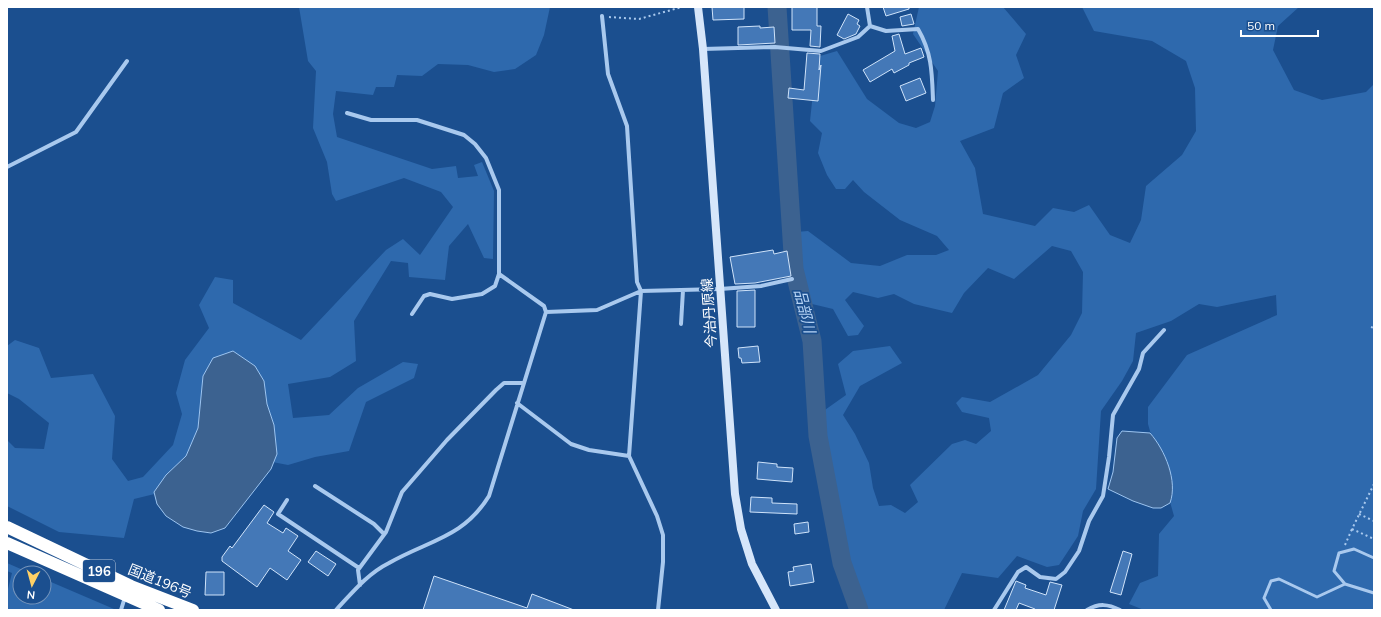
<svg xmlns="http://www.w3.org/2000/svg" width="1381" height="617" viewBox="0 0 1381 617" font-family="Mulish,'Noto Sans JP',sans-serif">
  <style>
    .green { fill: #2e69ad }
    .water { fill: #3c6290; stroke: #9cc4f0 }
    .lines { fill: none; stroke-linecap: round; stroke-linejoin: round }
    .river { stroke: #3c6290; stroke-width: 19 }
    .building { fill: #4478b7; stroke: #cfe3fa }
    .path { stroke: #a9c9ee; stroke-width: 2; stroke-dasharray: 2 3; stroke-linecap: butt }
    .lane { stroke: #a9c9ee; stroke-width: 3 }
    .street { stroke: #a9c9ee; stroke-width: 4 }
    .secondary { stroke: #d6e6fa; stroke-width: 8 }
    .highway { stroke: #fff; stroke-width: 12 }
    .labels { text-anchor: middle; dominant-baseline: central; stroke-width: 3.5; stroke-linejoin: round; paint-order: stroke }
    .shield { fill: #1b4f8f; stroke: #bbcadd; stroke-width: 1 }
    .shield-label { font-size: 13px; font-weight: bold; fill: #fff }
    .street-label { font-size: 14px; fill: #fff; stroke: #1b4f8f }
    .water-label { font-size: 15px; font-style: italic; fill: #b5d3f5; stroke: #1b4f8f }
  </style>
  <rect width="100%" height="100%" fill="#1b4f8f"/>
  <path class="green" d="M299,7H550L544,35L536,55L515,69L494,72L468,65L438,64L422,76L397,75L394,87H376L373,95L336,91L333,114L337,137L432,169L456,166L458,178L478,176L474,165L482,162L494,191L493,259L484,258L468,224L449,246L445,280L409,277L408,263L391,261L354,321L356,361L330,377L288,384L293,418L329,415L358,388L403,362L418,364L414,378L366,402L349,451L315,457L288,465L252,458L175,489L134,499L124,538L59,532L7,506V440L15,448L44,449L49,423L19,399L7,393V346L15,340L39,348L51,378L93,374L115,416L112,459L128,481L143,477L173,445L182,414L176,393L185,360L209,328L199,305L215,277L233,280V303L301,340L386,250L403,239L420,255L453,207L441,192L404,178L336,201L332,194L327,162L313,128L316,71L308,61Z
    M919,7H1003L1026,34L1016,55L1024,78L1003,93L994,128L960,141L975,168L983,214L1035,226L1053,208L1074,212L1089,205L1110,235L1130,243L1141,220L1146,186L1182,155L1196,131L1195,88L1186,61L1152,41L1094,31L1082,7H1299L1278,26L1273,50L1294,90L1322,100L1366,92L1374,84V610H1144L1129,604L1140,583L1158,576L1159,534L1174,516L1148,424V407L1187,355L1277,315L1276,295L1217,307L1199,304L1171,321L1136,333L1133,361L1122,381L1101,411L1096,489L1083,511L1078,536L1059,565L1047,567L1017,556L998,578L962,573L944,610H864L850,573L824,437L822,412L846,395L838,364L853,351L890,346L902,363L860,386L843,415L855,434L869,463L873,488L879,506L891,505L905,513L918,502L910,485L952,444L965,440L976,444L991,431L989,418L962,412L956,403L962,397L990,402L1038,375L1071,335L1082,313L1083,272L1071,251L1052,246L1014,279L988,268L964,293L952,313L914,304L894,294L878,298L853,292L845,300L864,326L858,335L848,336L833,309L812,304L798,269L796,232L808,231L851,263L880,266L907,255H936L949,250L937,236L900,220L864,192L853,180L845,189H836L827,175L818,153L822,133L810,121L814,83L808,63L820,56L837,51L867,99L899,123L916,128L930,122L935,106L938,71L913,34Z
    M7,563L30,573H20V597H44V579L114,609L7,610V593L12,573L7,571Z"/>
  <path class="water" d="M233,351L255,366L264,381L267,404L274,425L277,454L271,469L225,528L211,533L197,531L183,527L166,516L157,504L154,492L166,475L186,456L198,428L203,376L213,358Z
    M1122,431L1150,433C1165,450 1178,481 1170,503L1161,508H1153L1133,501L1108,489L1113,472L1117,438Z"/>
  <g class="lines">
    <path class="river" d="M777,7L794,269L812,341L818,436L842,563L859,610"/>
  </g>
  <path class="building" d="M712,7H744V19L713,20Z
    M792,7H817V26H821L820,47L810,46L811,30H792Z
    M883,7H909V9L886,16Z
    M848,14L859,20L857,24L860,26L856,34L844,39L837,35Z
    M911,14L914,24L902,26L900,17Z
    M760,26V28L774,27L775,43L738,45V27Z
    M899,34L905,54L921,48L924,57L909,63V65L894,73L892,69L870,82L863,70L895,51L892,36Z
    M807,53L820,54L819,70L821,65L818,101L788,98L789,88L804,90Z
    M920,78L926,93L906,101L900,86Z
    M773,250L774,254L787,251L791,276L755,283L735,284L730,257Z
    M755,290V327H737V291Z
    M758,346L760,362L742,363L741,358H739L738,348Z
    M758,462L777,464V467L793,468L792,482L757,479Z
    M751,497L772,498V503L797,504V514L750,512Z
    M264,505L274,512L267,523L283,533L286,528L298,536L288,551L301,560L287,580L270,568L257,587L222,561V557L230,546L232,548Z
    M808,522L809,532L795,534L794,524Z
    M316,551L336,564L328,576L308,562Z
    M1123,551L1132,554L1121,595L1110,592Z
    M811,564L814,582L790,586L788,572L794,571L793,567Z
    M206,572H224V595H205Z
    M434,576L527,608L532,594L574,610H423Z
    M1016,581L1026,585L1025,588L1046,595L1050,582L1062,585L1054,610H1035V609L1019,603L1016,610H1004Z"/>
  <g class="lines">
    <path class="path" d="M609,17L639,19L682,7
      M1371,327L1374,328
      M1374,484L1352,529L1374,539
      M1359,514L1374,521
      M1345,545L1352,529"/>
    <path class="lane" d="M1345,584L1334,571L1339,553L1354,549L1374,558
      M1271,610L1264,598L1271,581L1279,579L1317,597L1345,584L1374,593"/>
    <path class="street" d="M602,16L608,74L627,126L637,282L641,291L629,456L657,516L663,535V562L658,610
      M870,26L886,31L918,29C932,53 932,73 933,100
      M703,49L775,47L821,51L858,37L870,26L867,7
      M7,167L76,132L127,61
      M546,312L597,310L641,291L720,289L761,286L792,279
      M412,314L424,296L430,294L452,299L482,294L495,286L499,274
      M681,324L683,290
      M517,403L571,444L589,450L629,456
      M315,486L374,524L384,534
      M287,500L278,514L359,568
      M360,585L358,570L386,532L402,492L447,440L496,390L504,383H523
      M121,610L125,597
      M336,610C352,593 367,574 389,563C429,540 463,538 489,496L546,312L544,306L499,274V190L486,158L475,144L464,135L417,120H371L347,113
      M994,610L1018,572L1026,567L1040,577L1056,579L1065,572L1079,551L1089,521L1103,496L1109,457L1113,415L1139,369L1143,353L1164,330
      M1087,610C1099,603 1108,604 1120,610"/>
    <path class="secondary" d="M698,7L703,49L735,494L741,529L752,564L776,610"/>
    <path class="highway" d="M7,527L131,586L193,610
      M7,543L159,610"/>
  </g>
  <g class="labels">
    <rect class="shield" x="83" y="560" width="32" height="22" rx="3"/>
    <g class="shield-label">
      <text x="99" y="571">196</text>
    </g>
    <g class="street-label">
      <text transform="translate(709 313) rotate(-94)">今治丹原線</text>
      <text transform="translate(160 581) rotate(22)">国道196号</text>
    </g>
    <g class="water-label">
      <text transform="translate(805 311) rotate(76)">品部川</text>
    </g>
  </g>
  <rect width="1381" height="617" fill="none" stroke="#ffffff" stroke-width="16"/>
  <g transform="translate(32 585) rotate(186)"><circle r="19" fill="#1b4f8f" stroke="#7695bc"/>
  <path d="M0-3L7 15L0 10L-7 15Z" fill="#ffd166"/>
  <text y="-6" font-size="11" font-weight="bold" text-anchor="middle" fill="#ffffff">N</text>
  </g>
  <path d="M1241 30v6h77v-6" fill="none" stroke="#ffffff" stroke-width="2"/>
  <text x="1247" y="30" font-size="12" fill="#ffffff" stroke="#1b4f8f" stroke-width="3" paint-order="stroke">50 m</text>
</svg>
